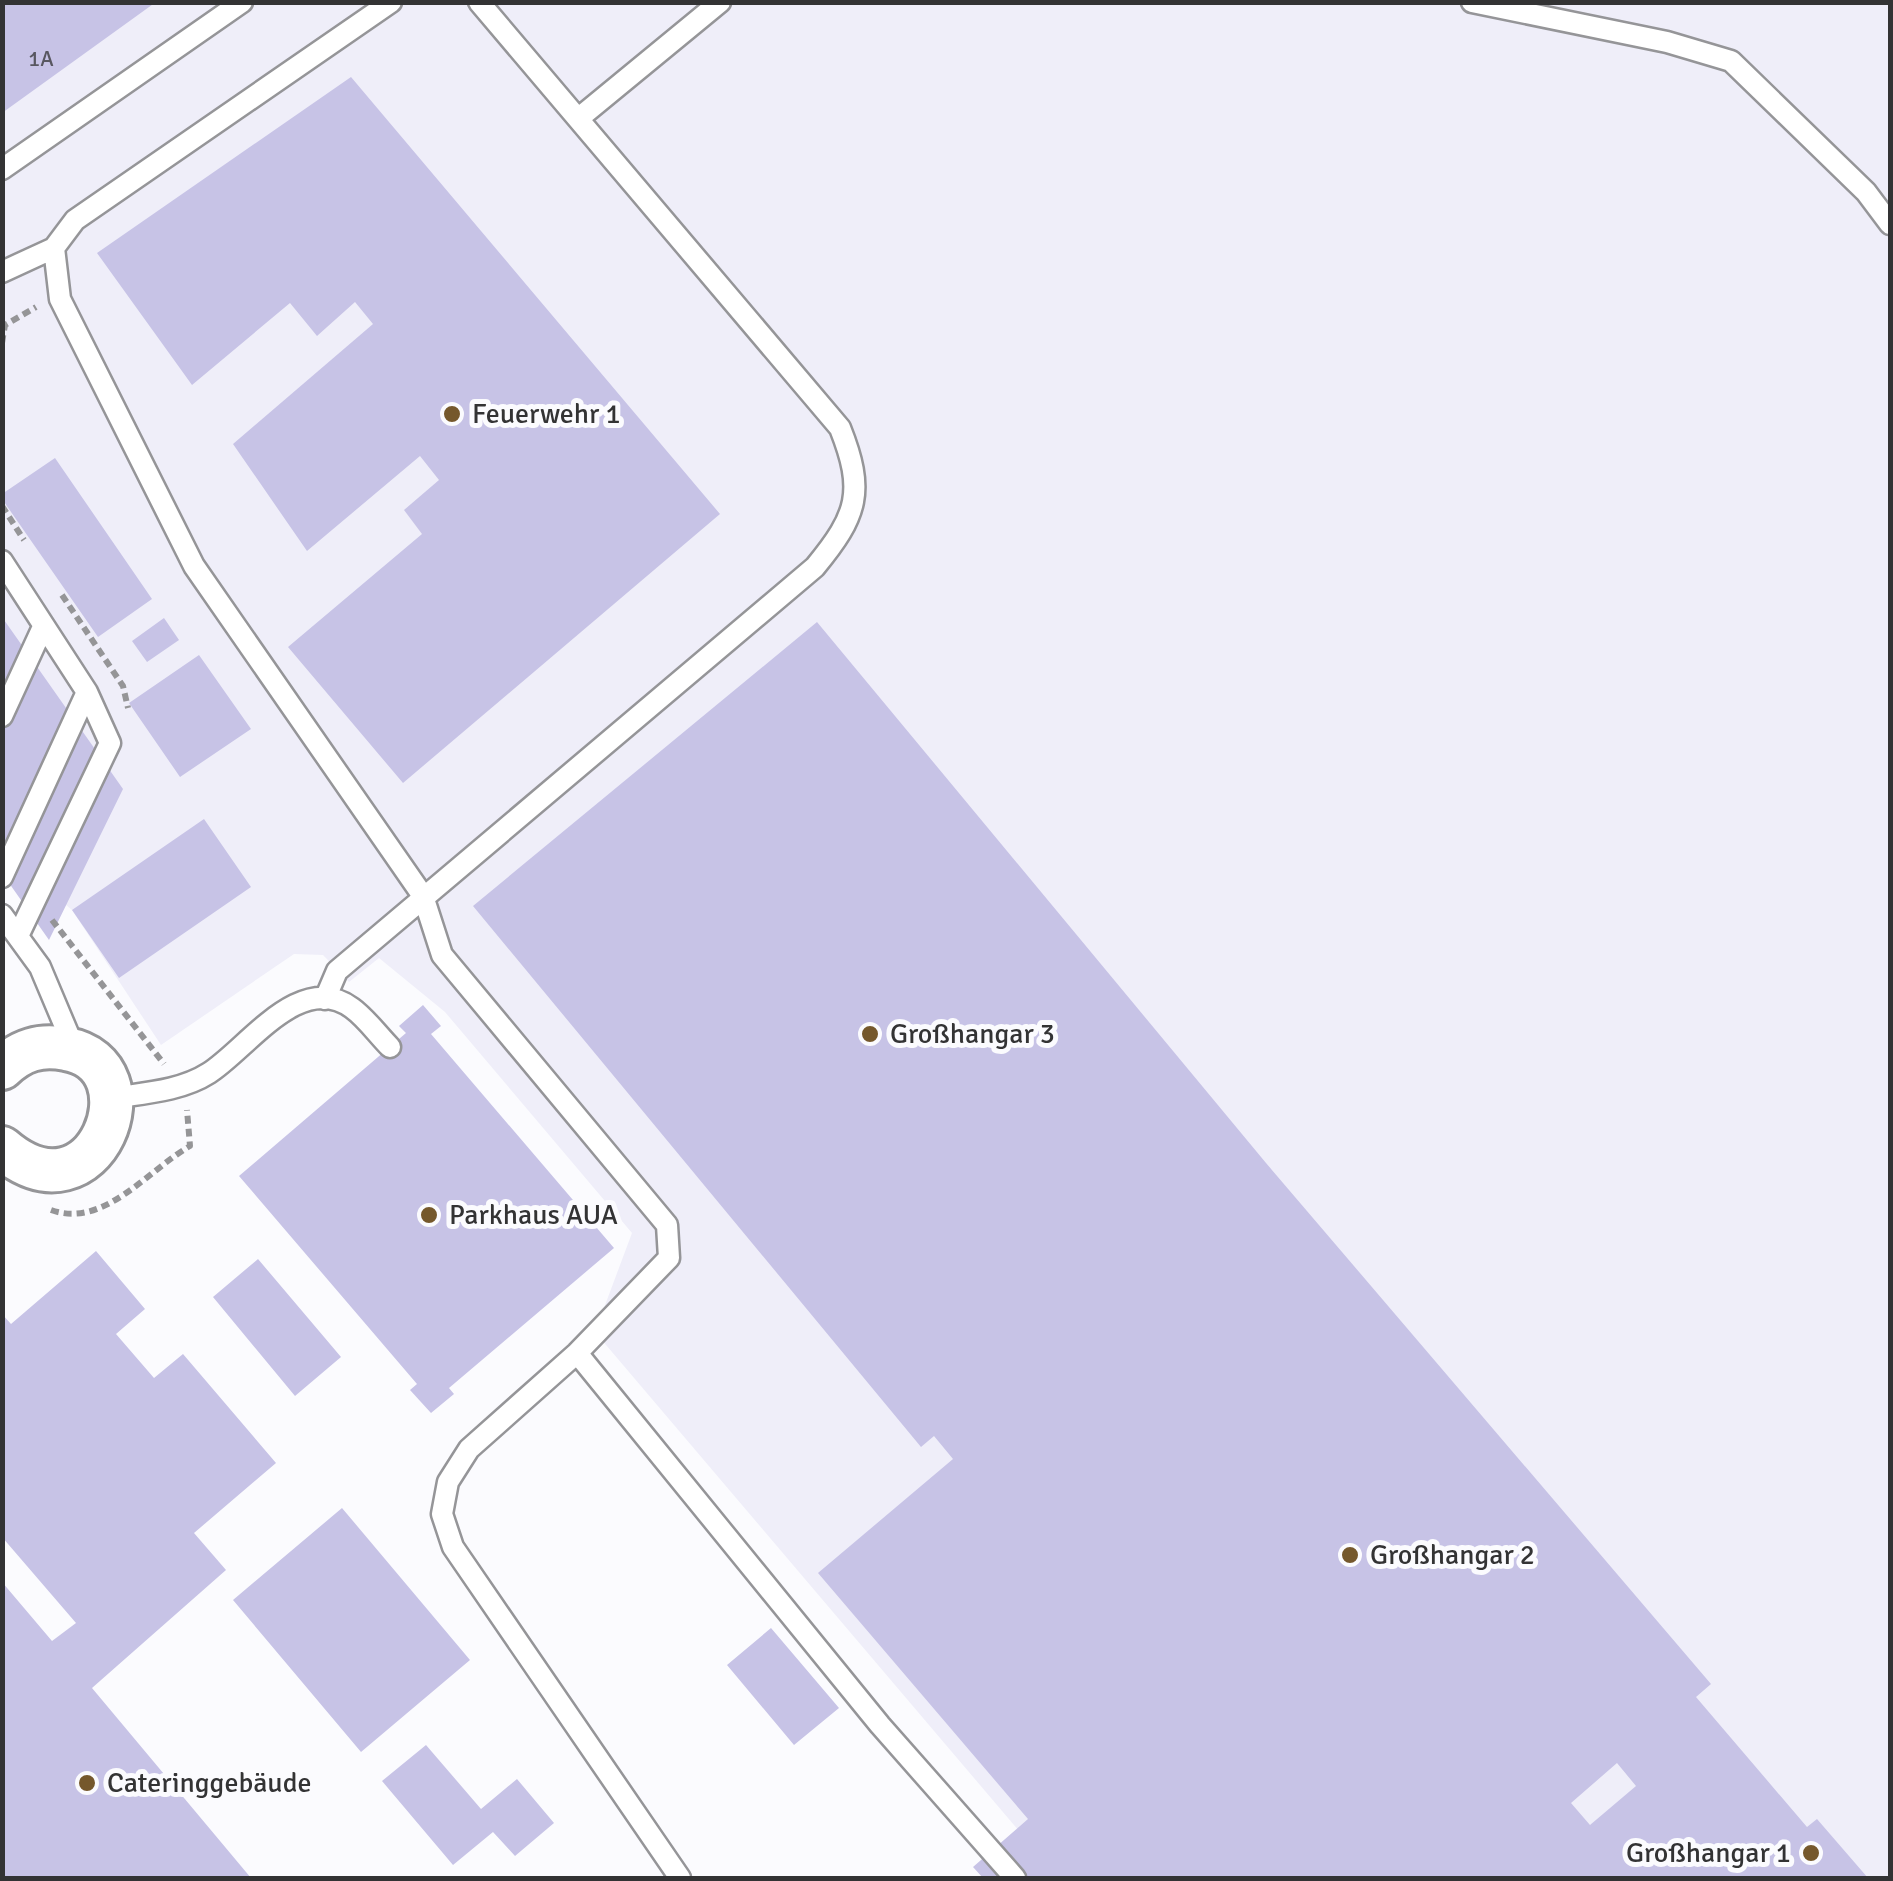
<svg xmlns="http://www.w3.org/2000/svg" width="1893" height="1881" viewBox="0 0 1893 1881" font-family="Signika,sans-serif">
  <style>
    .built { fill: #efeef9 }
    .building { fill: #c7c3e6; fill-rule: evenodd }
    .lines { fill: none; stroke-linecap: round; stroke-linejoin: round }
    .service-casing { stroke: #959598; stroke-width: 25 }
    .minor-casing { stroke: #959598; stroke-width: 48 }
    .path { stroke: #959597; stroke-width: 6; stroke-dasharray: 8 5; stroke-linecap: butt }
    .service { stroke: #fff; stroke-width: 20 }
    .minor { stroke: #fff; stroke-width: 42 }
    .poi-dot { fill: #75582c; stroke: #fbfbfe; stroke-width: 4 }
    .labels { text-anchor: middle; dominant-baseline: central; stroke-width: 10; stroke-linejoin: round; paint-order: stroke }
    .number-label { font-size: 22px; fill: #585760 }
    .poi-label { font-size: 28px; fill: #333334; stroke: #fbfbfe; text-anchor: start }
  </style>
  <rect width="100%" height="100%" fill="#fbfbfe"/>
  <path class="built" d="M3,3H1890V1878H1059L595,1332L632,1233L445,1012L379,958L349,982L323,955L294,954L161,1045L72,910L40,883L3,834Z"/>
  <path class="building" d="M2,2H156L2,113Z
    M351,77L720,514L403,783L288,647L422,534L404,510L439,480L420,456L307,551L233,444L373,324L355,302L317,336L290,303L192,385L97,253Z
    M55,458L152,599L98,637L2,499V494Z
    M2,617L123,789L49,940L2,873Z
    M164,618L179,640L147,662L132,641Z
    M817,622L1266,1163L1711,1684L1696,1697L1807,1827L1817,1819L1868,1878H983L973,1867L1028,1819L818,1573L953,1459L934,1436L921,1447L473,906ZM1617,1763L1636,1786L1590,1825L1571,1803Z
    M199,655L251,729L180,777L129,703Z
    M204,819L251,887L119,978L72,910Z
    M423,1005L441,1026L431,1034L614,1248L449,1388L454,1394L431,1413L410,1390L417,1384L239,1176L406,1033L399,1026Z
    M96,1251L145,1309L116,1334L154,1378L183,1354L276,1463L194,1533L226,1570L92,1688L251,1878H2V1582L52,1641L76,1623L2,1537V1314L11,1324Z
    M258,1259L341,1357L295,1396L213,1297Z
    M342,1508L470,1660L361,1752L233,1600Z
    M771,1628L839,1708L794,1745L727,1665Z
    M426,1745L481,1809L517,1779L554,1823L515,1856L493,1832L453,1865L382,1781Z"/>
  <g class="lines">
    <g class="service-casing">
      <path id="service" d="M1472,2L1667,42L1731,61L1866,192L1890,224
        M579,118L720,2
        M2,169L242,2
        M54,248L60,299L194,566L423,896L442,955L667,1225L669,1258L577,1353L469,1449L448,1482L442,1514L453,1547L680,1878
        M2,272L54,248L75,220L391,2
        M2,561L87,692L110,743L18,936
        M2,716L43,627
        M2,877L87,692
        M2,915L40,967L75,1050
        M325,999L337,971L815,567C858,515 865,491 840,428L479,2
        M112,1098C144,1093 181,1091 209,1073C247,1049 300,970 352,1008C366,1018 378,1035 390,1047
        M577,1353L880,1725L1015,1878"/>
    </g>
    <g class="minor-casing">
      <path id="minor" d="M2,1068C21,1050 40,1044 66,1049C158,1064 96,1229 2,1148"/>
    </g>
    <path class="path" d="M2,343L5,325L36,307
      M2,506L24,540
      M62,595L123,686L128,708
      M52,920L164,1064
      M51,1210C104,1229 148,1170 190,1146L187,1110"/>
    <use href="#service" class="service"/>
    <use href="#minor" class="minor"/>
  </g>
  <g class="poi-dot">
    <circle cx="452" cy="414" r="10"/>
    <circle cx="870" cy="1034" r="10"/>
    <circle cx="429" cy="1215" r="10"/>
    <circle cx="1350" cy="1555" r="10"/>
    <circle cx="87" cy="1783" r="10"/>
    <circle cx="1811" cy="1853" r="10"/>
  </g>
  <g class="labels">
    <g class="number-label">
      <text x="41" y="58">1A</text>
    </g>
    <g class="poi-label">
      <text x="472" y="414">Feuerwehr 1</text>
      <text x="890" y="1034">Großhangar 3</text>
      <text x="449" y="1215">Parkhaus AUA</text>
      <text x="1370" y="1555">Großhangar 2</text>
      <text x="107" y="1783">Cateringgebäude</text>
      <text x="1791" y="1853" text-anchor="end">Großhangar 1</text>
    </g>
  </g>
  <rect width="1893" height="1881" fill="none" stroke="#333334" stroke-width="10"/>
</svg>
